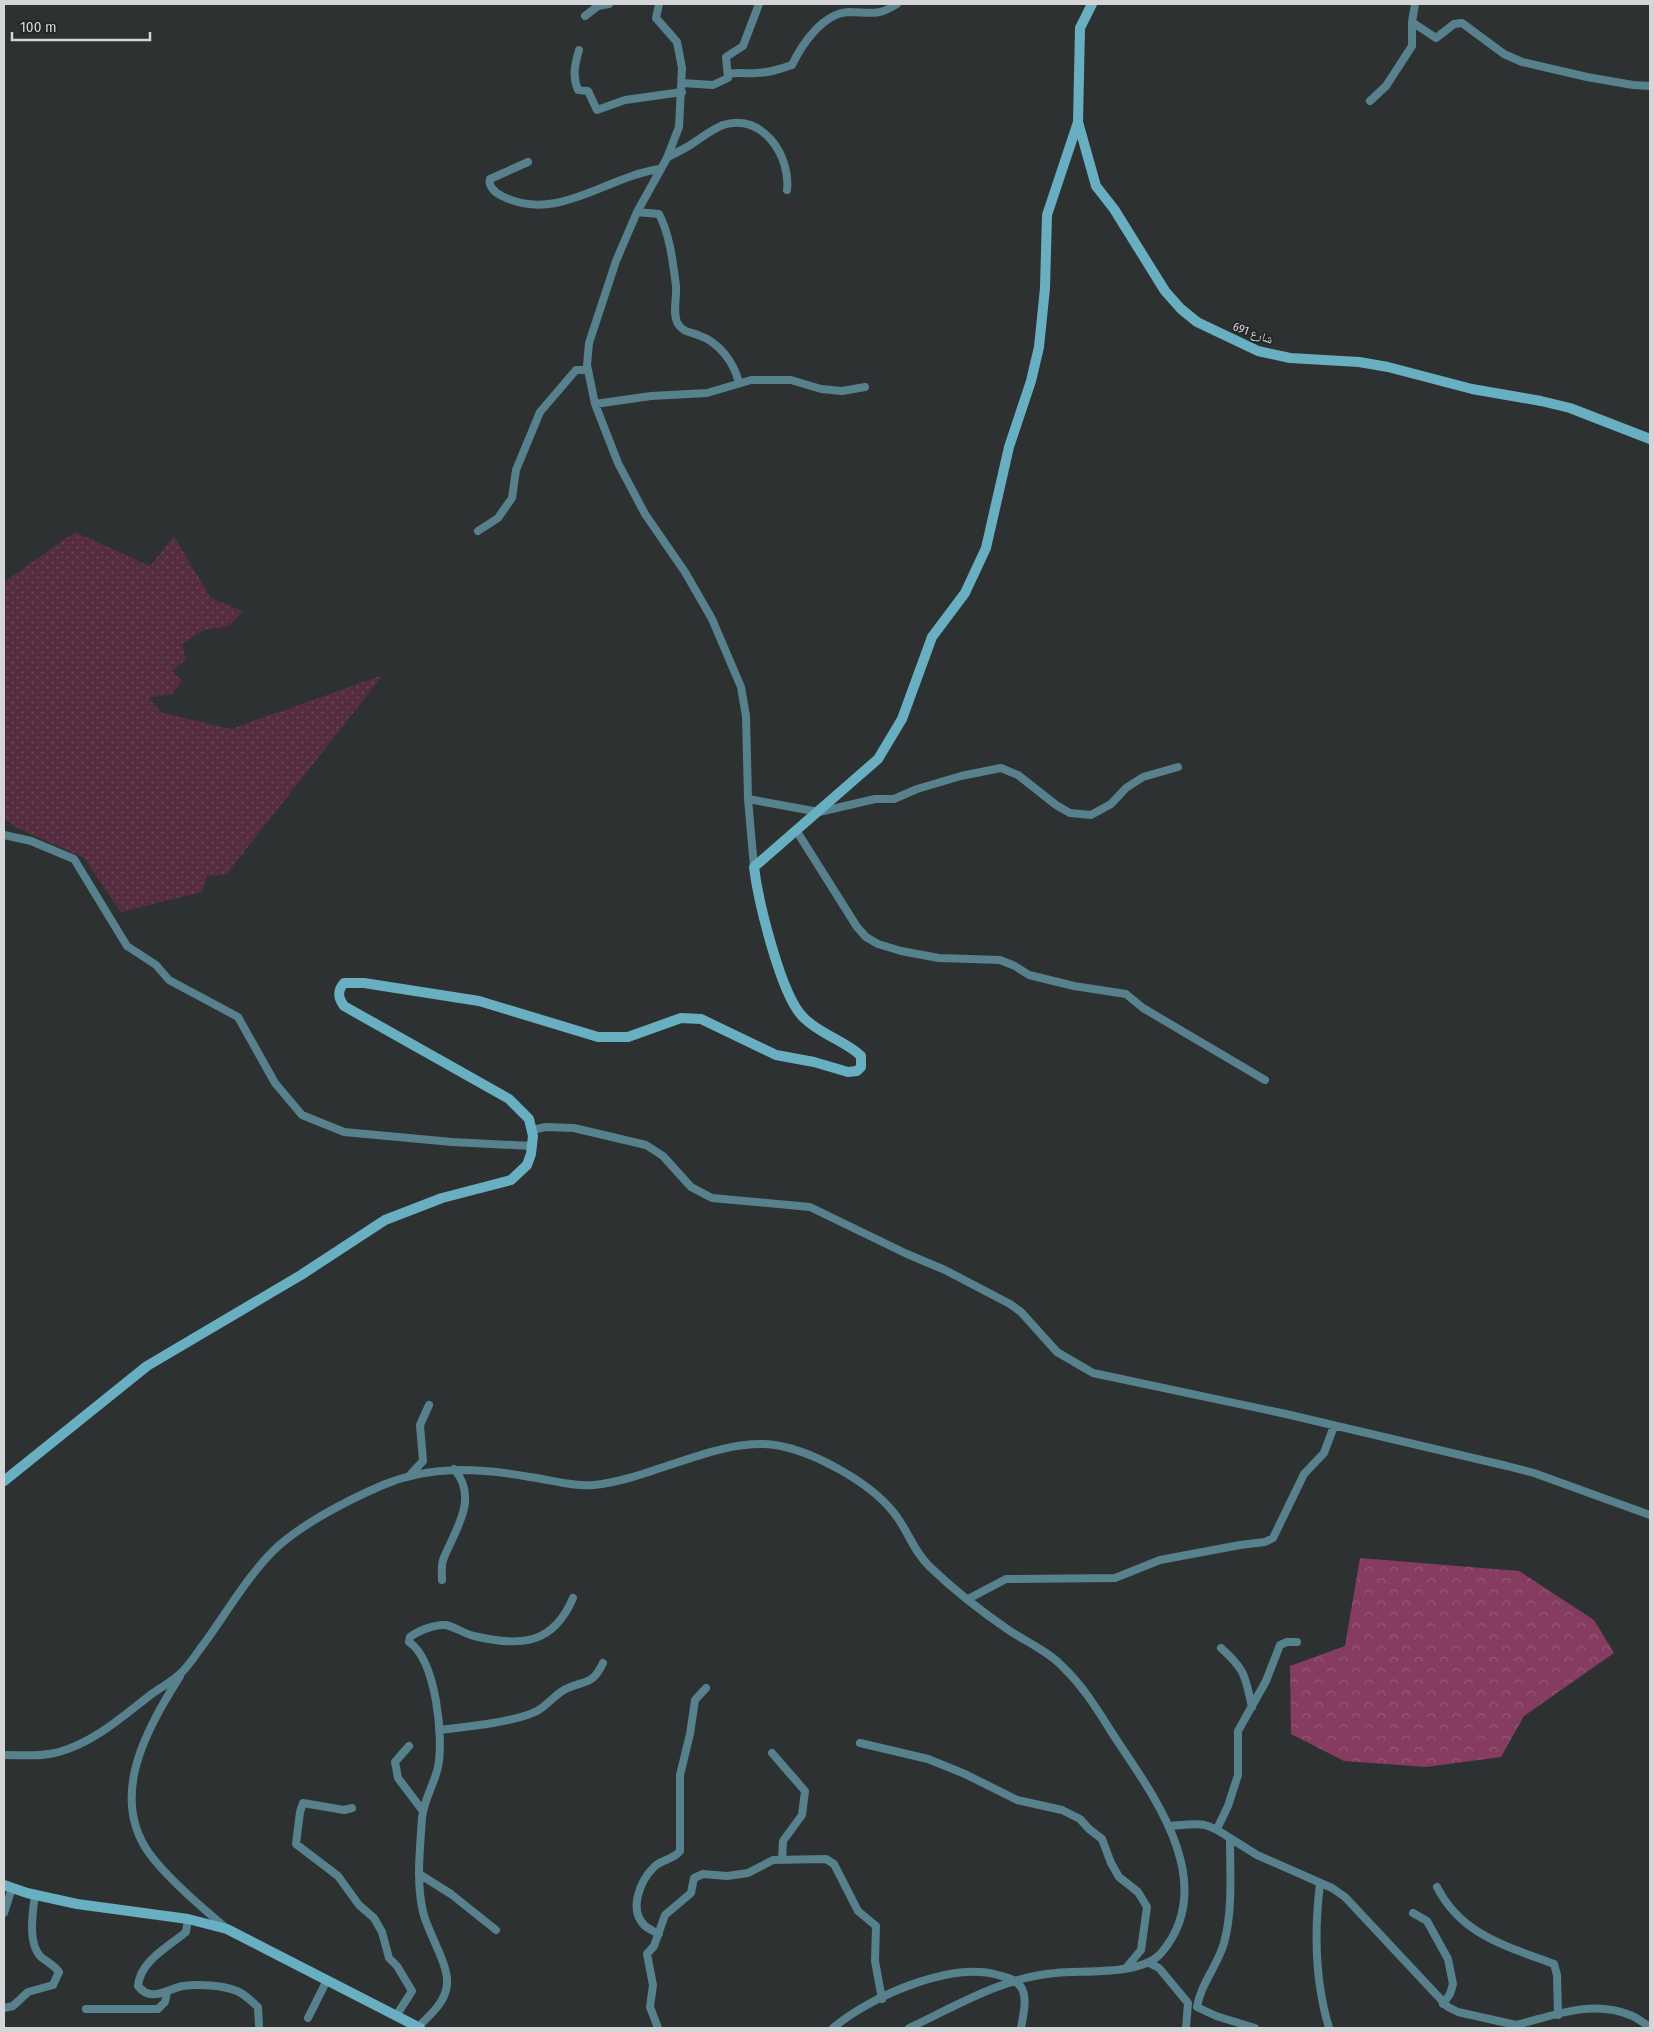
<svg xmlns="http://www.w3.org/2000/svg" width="1654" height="2032" viewBox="0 0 1654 2032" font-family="'Fira Sans Condensed','Noto Naskh Arabic',sans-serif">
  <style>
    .grass { fill: url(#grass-dots) }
    .forest { fill: url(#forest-crowns) }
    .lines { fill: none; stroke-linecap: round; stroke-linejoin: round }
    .street { stroke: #57818d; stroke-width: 8 }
    .secondary { stroke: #69afc2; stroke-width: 10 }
    .labels { text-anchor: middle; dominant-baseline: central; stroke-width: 4; stroke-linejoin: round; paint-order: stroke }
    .street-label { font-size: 12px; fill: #d3d5d6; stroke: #232728 }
  </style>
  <defs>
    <pattern id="grass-dots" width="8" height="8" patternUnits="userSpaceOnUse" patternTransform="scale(1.25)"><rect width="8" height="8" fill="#552c40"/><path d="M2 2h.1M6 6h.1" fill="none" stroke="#6d4a5b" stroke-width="1.8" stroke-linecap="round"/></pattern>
    <pattern id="forest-crowns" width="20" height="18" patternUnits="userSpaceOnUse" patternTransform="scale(1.25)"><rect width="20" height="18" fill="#863c61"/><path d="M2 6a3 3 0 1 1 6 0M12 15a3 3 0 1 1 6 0" fill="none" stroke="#965777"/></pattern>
  </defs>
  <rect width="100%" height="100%" fill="#2d3132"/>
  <path class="grass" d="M75,532L150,566L174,536L211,598L243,611L229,626L204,630L182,644L186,660L172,671L182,681L172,694L148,698L163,713L231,729L383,675L226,875L207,876L202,892L121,912L84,858L17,828L4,818V582Z"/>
  <path class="forest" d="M1360,1558L1519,1571L1594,1620L1614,1653L1524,1716L1501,1757L1426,1767L1344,1761L1291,1734L1290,1666L1345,1646Z"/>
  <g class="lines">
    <path class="street" d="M659,4L656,18L677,42L682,68L679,127L667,158L637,212L616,261L589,343L587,365L595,404L618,463L645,514L685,572L712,619L741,687L746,716L748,799L754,867
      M1415,4L1412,22L1436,38L1454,24L1462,23L1504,54L1522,62L1587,77L1633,85L1650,86
      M585,16L598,6L609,4
      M579,50C575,64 572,76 578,90L588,91L597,110L625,100L682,92
      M728,74C739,72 746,74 756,73C769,73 780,69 792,65C802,44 823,13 849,12C870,12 877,17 897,4
      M682,83L713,85L728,78L726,57L743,46L759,4
      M1370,101L1386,86L1412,46V22
      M667,158C673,154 680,151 687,147C699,140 710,130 723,125C762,112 791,156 787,190
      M528,162L490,179C488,186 495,193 502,196C558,224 606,176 660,169
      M637,212L659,214C670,235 673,263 676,286C677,297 672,314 678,324C683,332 690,332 698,335C719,342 734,362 739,383
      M595,404L651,396L707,393L751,380H791L821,389L842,391L865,387
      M478,531L498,518L512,498L516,470L540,412L576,370H587
      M748,799L819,812L875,799H894L917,789L961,776L1001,768L1018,775L1056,805L1070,813L1091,815L1111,804L1126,788L1143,777L1178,767
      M796,830L857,927L866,937L878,944L901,951L939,958L1000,960L1015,966L1029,975L1074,986L1126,994L1143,1008L1265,1080
      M4,835L31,841L74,859L127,946L156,965L169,980L238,1017L275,1083L302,1115L344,1132L452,1142L532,1146
      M532,1130L546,1127L574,1128L646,1145L663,1156L691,1187L712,1198L810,1207L907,1254L945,1270L1010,1304L1021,1312L1057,1352L1093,1373L1286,1414L1507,1466L1534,1473L1650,1515
      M410,1475L423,1461L420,1425L429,1405
      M442,1580C442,1574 441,1566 443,1560C454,1531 480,1499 454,1469
      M968,1599L1006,1579L1115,1578L1160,1560L1240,1545L1265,1542L1273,1538L1304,1474L1324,1453L1334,1426
      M1221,1648C1246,1670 1245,1677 1252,1707
      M180,1676C148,1727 108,1795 149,1853C167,1878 201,1907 225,1927
      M439,1730C465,1727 516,1722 537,1711C548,1705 557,1692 568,1688C587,1680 593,1684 603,1663
      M860,1743L928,1759L965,1774L1017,1800L1062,1810L1080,1819L1089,1829L1102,1839L1111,1863L1119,1877L1138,1892L1147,1907L1141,1950L1126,1968
      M409,1746L395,1762L398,1778L423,1811
      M772,1753L805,1791L802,1815L783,1841L782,1860
      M4,1755C22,1755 42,1757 59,1752C95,1742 124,1715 153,1693C163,1686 175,1680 183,1671C189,1665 195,1656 200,1649C224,1617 244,1581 272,1552C299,1525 348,1500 383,1485C431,1465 480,1468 530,1477C551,1480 573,1487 594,1485C650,1480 718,1437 775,1445C813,1451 870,1482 894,1513C908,1530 913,1551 930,1567C954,1590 982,1612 1010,1631C1027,1642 1049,1652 1063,1667C1086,1689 1101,1716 1118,1742C1157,1800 1218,1885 1162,1952C1143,1976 1084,1970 1056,1973C1003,1977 956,2006 909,2028
      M352,1808L344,1810L303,1803L300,1812L296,1844L338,1876L359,1905L374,1918L382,1932L389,1958L397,1966L412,1991L396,2016
      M1171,1826C1201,1823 1205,1821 1230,1838C1230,1872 1233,1910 1224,1943C1218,1965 1201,1983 1197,2007L1216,2016L1255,2028
      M1217,1829L1228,1806L1238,1775V1731L1266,1681L1280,1645L1287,1642H1297
      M1230,1838L1257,1855L1332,1888L1345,1897L1448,2007L1458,2012L1516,2025V2028
      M419,1874L451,1894L496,1930
      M1320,1884C1314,1932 1315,1981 1329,2028
      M1437,1887C1462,1936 1507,1946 1554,1964L1557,1975L1558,2015
      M4,1913L12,1888
      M1413,1913L1427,1921L1448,1959L1453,1984L1450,1994L1443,2004
      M188,1919L186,1932C168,1947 140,1961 138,1986C151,2003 167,1989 183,1986C199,1984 222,1985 237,1991C245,1994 252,2002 258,2007L259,2026
      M659,1934C655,1932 649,1929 645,1926C628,1910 640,1881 654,1867C662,1859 673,1860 680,1851V1775L690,1734L695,1700L706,1688
      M1149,1963L1159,1968L1188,2003L1186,2028
      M4,2008L13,2006L28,1992L53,1985L59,1972C53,1964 47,1962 41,1957C27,1943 33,1912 35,1894
      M86,2009H158L165,2002L167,1992
      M308,2018L327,1980
      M1516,2025C1553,2016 1592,1999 1630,2015C1638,2018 1643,2023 1650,2027
      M418,2027C430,2015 446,2002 447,1984C449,1965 428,1933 423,1912C416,1882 420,1849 422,1818C424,1799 434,1785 438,1767C444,1738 436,1660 409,1642L410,1637C418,1631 435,1624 446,1625C455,1627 465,1634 474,1636C520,1647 553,1645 573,1598
      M658,2028L650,2007L653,1985L647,1954L654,1946L665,1915L691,1893L694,1878L703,1874L727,1876L748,1873L773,1860L826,1859L834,1864L858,1911L876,1926L875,1961L882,1999
      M833,2028C869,1997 951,1961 998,1975C1008,1978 1015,1979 1021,1987C1028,1998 1023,2016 1021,2028"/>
    <path class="secondary" d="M1092,4L1080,28L1078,122L1096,186L1114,209L1165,291L1181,309L1197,322L1258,351L1290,358L1359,362L1388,367L1472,389L1541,401L1570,408L1650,439
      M4,1481L147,1366L301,1275L385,1220L442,1198L511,1180L527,1165L531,1154L533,1136L529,1119L509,1099L344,1006C338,998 337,991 344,983H364L479,1001L598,1037H628L681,1018L701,1019L776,1055L814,1062L848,1072L857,1071L861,1067V1056C844,1040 821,1035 804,1018C781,997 758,900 754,867L878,759L902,719L932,637L965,593L986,548L1009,447L1031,381L1039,347L1045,288L1047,215L1078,122
      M4,1885L27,1893L77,1904L188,1919L227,1929L420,2028"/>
  </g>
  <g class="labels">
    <g class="street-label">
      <text transform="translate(1253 333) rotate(20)">شارع 691</text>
    </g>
  </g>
  <rect width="1654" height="2032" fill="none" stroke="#d3d5d6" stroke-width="10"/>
  <path d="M12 32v8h138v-8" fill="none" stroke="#d3d5d6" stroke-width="2.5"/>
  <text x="20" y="32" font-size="15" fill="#d3d5d6" stroke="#232728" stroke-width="4" paint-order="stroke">100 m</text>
</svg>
